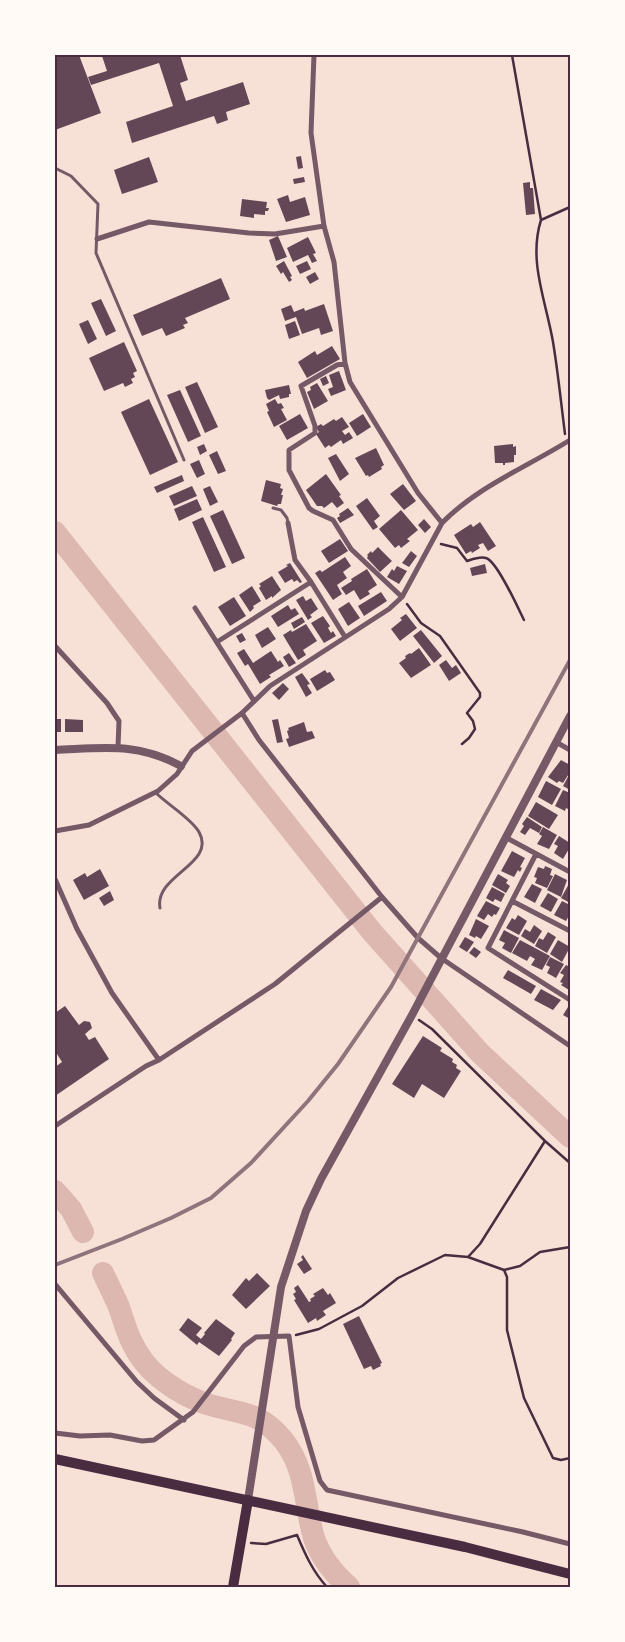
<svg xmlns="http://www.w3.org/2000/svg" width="625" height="1642" viewBox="0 0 625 1642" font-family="'IBM Plex Sans',sans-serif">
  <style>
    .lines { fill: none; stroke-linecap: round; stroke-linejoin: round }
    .river { stroke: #dcb8b0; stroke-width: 22 }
    .building { fill: #644757 }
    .path { stroke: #4a2c40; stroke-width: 2.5 }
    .service { stroke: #755966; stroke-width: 3 }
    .minor { stroke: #755966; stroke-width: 5 }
    .tertiary { stroke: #755966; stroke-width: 8 }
    .primary { stroke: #4a2c40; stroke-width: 10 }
    .trunk { stroke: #4a2c40; stroke-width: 10 }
    .rail { stroke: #8f747c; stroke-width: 4 }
    .neatline { fill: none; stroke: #4a2c40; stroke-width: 2 }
  </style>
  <rect width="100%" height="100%" fill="#f7e1d7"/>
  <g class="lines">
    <path class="river" d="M55,532L372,932L480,1053L570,1137
      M55,1191L71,1209L83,1232
      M103,1273C108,1284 114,1295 119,1307C126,1328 130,1344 144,1362C160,1382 187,1398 210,1405C242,1414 260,1411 284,1441C307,1471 304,1504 314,1538C321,1558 333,1573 349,1587"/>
  </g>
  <path class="building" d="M55,55H79L101,113L55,130Z
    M106,55H180L188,80L180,83L186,101L243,82L250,104L226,112L228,120L217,124L214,116L132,143L126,122L173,106L159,63L91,85L88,77L107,71L102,56Z
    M301,156L303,168L298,169L296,157Z
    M149,157L158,182L122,194L114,170Z
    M304,177L305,182L294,184L293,179Z
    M530,182V188H533L535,214L526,215L523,183Z
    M288,195L290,202L305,197L310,215L286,222L277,199Z
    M242,199L267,202L266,208H269L268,211H265V215L254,214V218L240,216Z
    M278,236L287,257L276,261L269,240Z
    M308,237L316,253L313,254L317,261L312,263L308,255L293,262L287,248Z
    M284,261L292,276L290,277L292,280L289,282L283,272L281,274L276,266Z
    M307,261L311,269L300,274L296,266Z
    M315,272L319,279L310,284L306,277Z
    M221,278L230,299L185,318L188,323L183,325L185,328L166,336L162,328L142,336L133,315Z
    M101,299L116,331L106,336L91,303Z
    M324,304L333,331L321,335L319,328L302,334L296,317L285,321L281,309L291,305L294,312L304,308L305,311Z
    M88,320L97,339L88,344L79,324Z
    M295,321L300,335L289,339L285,325Z
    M124,342L137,371L133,373L135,377L131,379L133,383L125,387L123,383L104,391L89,358Z
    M332,346L340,359L307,378L298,362L315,351L317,355Z
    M339,371L346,390L331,396L328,389L333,387L329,375Z
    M326,376L329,383L323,386L320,379Z
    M197,382L218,427L205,433L185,387Z
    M317,383L328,401L314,409L307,392L311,390L310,387Z
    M289,385L291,394H289V397L280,399L279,395L269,400L267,398L265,390Z
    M180,390L201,436L188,442L167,395Z
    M149,399L178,462L150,475L121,412Z
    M275,399L278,404L281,403L284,408L281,409L287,420L274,427L267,412L269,411L266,404Z
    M300,414L308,428L287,440L279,426Z
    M363,414L371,427L357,436L349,423Z
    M342,417L349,427L342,431L345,435L349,432L353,438L343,444L341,440L331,447L329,445L325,448L316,434L319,432L316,427L321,424L323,426L334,419L336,421Z
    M204,444L207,451L200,455L197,447Z
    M513,444V447L516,446V455H514V462L505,463V465H503V463H495L494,446Z
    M376,448L384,465L381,467L382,469L369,477L368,475L366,476L355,458Z
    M217,451L226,471L218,474L209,455Z
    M336,454L349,474L340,481L328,458Z
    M199,460L205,474L197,478L190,464Z
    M326,474L341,495L339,496L344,503L337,508L332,502L324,508L322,506H317L306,490Z
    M182,475L184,481L157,493L154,487Z
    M266,480L281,484L280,488L283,489L281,495H283L281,504H278L277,506L261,501Z
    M403,484L416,501L404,510L390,494Z
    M192,486L197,496L174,506L169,496Z
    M210,486L218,502L210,506L203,489Z
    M367,498L380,516L374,521L378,527L373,530L356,506Z
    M197,499L202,510L179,521L174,509Z
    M348,508L354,515L340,523L337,518L340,516L339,514Z
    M223,510L245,558L232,564L210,516Z
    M401,510L418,530L407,539L410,541L401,548L399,545L395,548L379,529Z
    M203,517L226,567L214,572L192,522Z
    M424,519L431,527L425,533L418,525Z
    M480,522L496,546L488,551L483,543L478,545L480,548L472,553L471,551L466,554L454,535L471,524L473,527Z
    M340,539L348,551L329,563L321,551Z
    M378,547L392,561L380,572L367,558L368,556L367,555L371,551L372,553Z
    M411,551L417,556L409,567L402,563Z
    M345,557L351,566L343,572L347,578L337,585L342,594L333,600L315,573L320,570L322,572Z
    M290,563L302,582L300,583L297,580L294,582L292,579L285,583L278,572L288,566L286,565Z
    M485,564L487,573L472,576L470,568Z
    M397,566L407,571L399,584L387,577L392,569L394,571Z
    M367,569L377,585L368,591L370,594L360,600L354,590L346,595L341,588L352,581L351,579Z
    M272,576L281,590L272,598V596L266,600L259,588L261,586L259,584Z
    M252,586L261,601L253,606L254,608L250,612L239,595Z
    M381,592L387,601L364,616L358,606Z
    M303,596L306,601L311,598L318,609L310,615L312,617L308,620L296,600Z
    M234,597L246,616L230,626L218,607Z
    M349,602L360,618L348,626L338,609Z
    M288,605L291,610L295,608L299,614L278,627L271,616Z
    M406,614L417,628L400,641L391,629L402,620L400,618Z
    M323,616L330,626L328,628L331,633L333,631L336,636L324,643L311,623Z
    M302,617L305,622L294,629L291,623Z
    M306,624L317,641L303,650L306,655L298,660L283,635L291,630L292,632Z
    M268,627L276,639L262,648L255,635Z
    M421,630L442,656L434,663L413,636Z
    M242,633L246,640L240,643L236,636Z
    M419,648L431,665L411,678L399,663L406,658L405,656L410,653L411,654Z
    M244,649L253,663L271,651L278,662L280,660L284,666L269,675L271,677L260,684L248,664L245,666L237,653Z
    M289,653L296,663L289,667L283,657Z
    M446,660L452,668L456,665L461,673L449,681L439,665Z
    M325,670L327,673L330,672L335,680L317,691L310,679Z
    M302,673L310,684L307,685L312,693L306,697L295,677Z
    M283,683L289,689L279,700L272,693Z
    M55,719H61V732H55Z
    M65,719L83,720V732H65Z
    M278,719L283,742L277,743L272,720Z
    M304,722L307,732L312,731L315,738L289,747L286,739L289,738L287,731L289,730L288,728Z
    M561,760L570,765V772L563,783L559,781L557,783L548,777Z
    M570,773V790L563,786Z
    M546,781L561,789L552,805L538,797Z
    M563,790L570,793V810L566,808L565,811L555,806Z
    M536,802L558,815L549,829L528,816Z
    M527,817L542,827L539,833L530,828L525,835L520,832L524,826L522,824Z
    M543,827L557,835L549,849L537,844L542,836L539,834Z
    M559,836L570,843V847L563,859L554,853L558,846L554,844Z
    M512,851L525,858L520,867L522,868L520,872L518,870L514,877L501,871Z
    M545,866L552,869L550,875L553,876L547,888L535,883L537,878L534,877L538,867L544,869Z
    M100,869L109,886L84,900L73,880L85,873L87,877Z
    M498,874L508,880L506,883L510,886L506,893L492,885Z
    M555,874L567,880L561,897L547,890Z
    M570,882V903L561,898Z
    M532,884L542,889L535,903L524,897Z
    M492,887L505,894L501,902L495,899L493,902L486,898Z
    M110,891L114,900L104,906L99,898Z
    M548,893L558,899L551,912L540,906Z
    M486,901L500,908L496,915L494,914L492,917L488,914L484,920L477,916Z
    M562,901L570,905V914L566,921L554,915Z
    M518,915L527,921L519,935L506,928L512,918L515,920Z
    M476,919L489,926L481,939L476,936L475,938L469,935Z
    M534,925L542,931L534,944L521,936L525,929L530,932Z
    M504,930L519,938L511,953L502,948L505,943L499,940Z
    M548,932L556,937L547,953L535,946L539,938L543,940Z
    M465,937L474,942L467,952L459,947Z
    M520,940L550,956L542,970L531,965L535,959L530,956L527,961L512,953Z
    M558,940L570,947L562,962L550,954Z
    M474,947L481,952L476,958L469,953Z
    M550,957L564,964L556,978L547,973L550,967L546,965Z
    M566,965L570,967L569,990L561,985L563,983L560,982L564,975L560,973Z
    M508,970L536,986L531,994L503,978Z
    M541,989L561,1000L553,1010L534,1000Z
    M65,1006L79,1025L84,1021L90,1022L92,1028L85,1034L89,1040L95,1037L109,1059L55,1096V1067L62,1062L57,1054H55V1013Z
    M568,1007L570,1009V1019L563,1015Z
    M423,1036L442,1048L440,1051L453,1059L452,1062L457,1065L456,1068L461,1071L444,1098L422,1084L414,1098L392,1084Z
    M303,1255L312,1269L304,1274L297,1264L303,1260L301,1257Z
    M257,1273L270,1286L246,1309L232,1295L246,1278L249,1281Z
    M298,1285L309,1302L311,1301L310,1299L315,1296L313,1294L323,1288L328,1295L330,1293L336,1303L323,1311L326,1315L317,1321L316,1318L308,1323L294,1300L296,1299L293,1294L296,1292L294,1288Z
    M359,1316L382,1363L380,1364L381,1366L373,1370L371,1366L364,1369L343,1324Z
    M188,1318L202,1328L196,1335L201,1339L205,1334L204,1333L216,1319L235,1333L231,1339L232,1340L219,1356L199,1342L197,1345L179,1330Z"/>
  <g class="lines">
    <path class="path" d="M512,55L541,220
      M565,434C561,403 558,372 553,342C546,301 528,261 541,220L570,207
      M441,544L457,548L467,561C473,559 480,556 486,558C497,561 518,608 524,620
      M407,604L421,623L440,636L480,693V697L467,713L473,721L475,729L469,738L462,744
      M419,1020L432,1029L545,1141L570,1163
      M468,1257L504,1270L520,1266L540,1252L570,1247
      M504,1270L507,1277V1330L524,1398L553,1458L561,1460L570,1458
      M296,1335L319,1329L362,1306L398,1278L445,1255L468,1257L480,1244L545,1141
      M251,1543L266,1544L297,1535C305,1554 313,1572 327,1587"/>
    <path class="service" d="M55,168L71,176L98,204L96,253L184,460
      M273,508L281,510L287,518L288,523
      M156,793C167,804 192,819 199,832C217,864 154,875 160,908"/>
    <path class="minor" d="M97,239L149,222L249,233L275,234L324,226
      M345,363L337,365L301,386L315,426V433L289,450V470L309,508L313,511L333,520L351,549L402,597
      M288,523L295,560L311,582
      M442,523C478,486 527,467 570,440
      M195,608L254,701
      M217,642L311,582L345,637
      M55,646L107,703L119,721L118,747
      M242,713L259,740L382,897L418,938L441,958L570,1046
      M556,742L570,750
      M55,831L89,825L158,791L177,774L192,751L242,713L270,686L389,609L402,597L442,523L418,493L350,382L345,363L334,262L324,226L311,133L314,55
      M505,837L570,872
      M536,854L488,948L570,1000
      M55,879L77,929L112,993L159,1060
      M512,901L570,931
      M55,1126L146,1066L159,1060L275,984L382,897
      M55,1284L137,1382L154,1398L184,1420
      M55,1433L80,1436L110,1435L142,1441L154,1440L193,1412L244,1346L256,1337L289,1336L298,1407L320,1481L327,1490L523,1532L570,1544"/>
    <path class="tertiary" d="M55,750C104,748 137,742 181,766
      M248,1500L281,1287L306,1211L321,1179L412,1015L570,716"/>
    <path class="primary" d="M233,1587L248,1500"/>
    <path class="trunk" d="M55,1459L465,1547L570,1574"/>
    <path class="rail" d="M55,1265L122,1239L171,1218L211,1198L251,1163L308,1101L338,1064L391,987L570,660"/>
  </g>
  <rect width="625" height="1642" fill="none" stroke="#fffaf5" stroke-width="112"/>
  <rect x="56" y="56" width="513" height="1530" class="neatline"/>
</svg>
